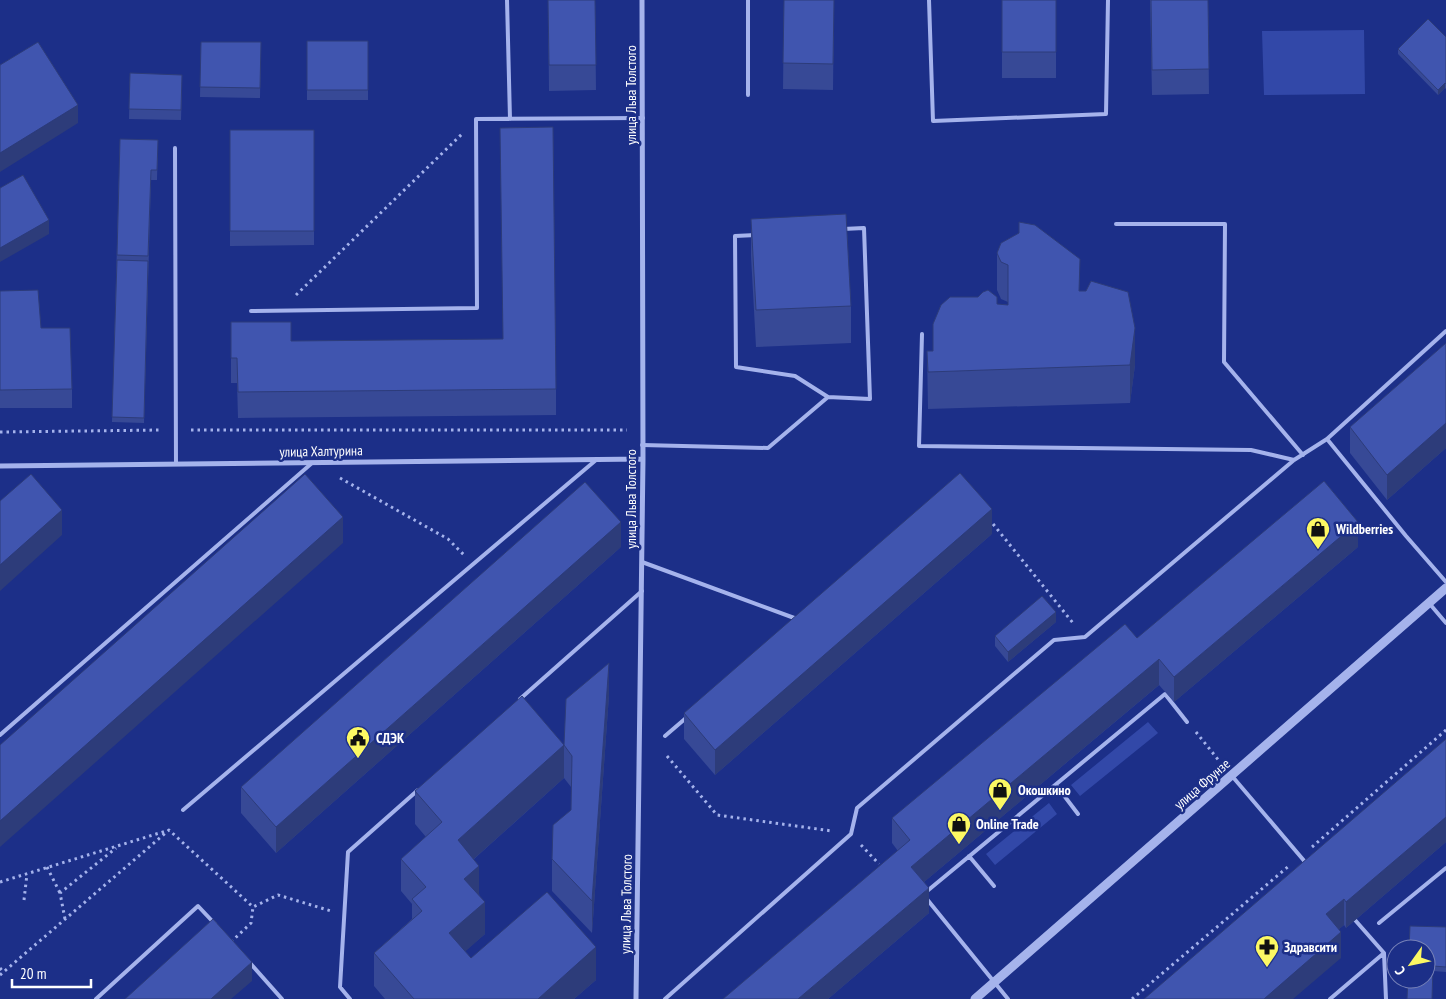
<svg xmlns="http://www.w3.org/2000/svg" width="1446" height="999" viewBox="0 0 1446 999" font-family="'PT Sans Narrow',sans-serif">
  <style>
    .grass { fill: #3248a8 }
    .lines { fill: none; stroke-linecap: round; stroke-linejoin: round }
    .path { stroke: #a5b3ec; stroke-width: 3; stroke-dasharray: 2.5 4; stroke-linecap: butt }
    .service { stroke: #a5b3ec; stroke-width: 4 }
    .minor { stroke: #a5b3ec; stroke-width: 5 }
    .tertiary { stroke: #a5b3ec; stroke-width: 9 }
    .wall { fill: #374996 }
    .shaded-wall { fill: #2d3c7a }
    .building { fill: #4055af; stroke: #2d3c7a }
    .labels { text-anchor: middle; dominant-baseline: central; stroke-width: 5; stroke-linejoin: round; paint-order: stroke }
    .street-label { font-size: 14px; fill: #fff; stroke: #1c2f88 }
    .poi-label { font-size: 14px; font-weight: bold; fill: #fff; stroke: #1c2f88; text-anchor: start }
  </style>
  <rect width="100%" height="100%" fill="#1c2f88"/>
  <path class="grass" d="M1364,30L1365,94L1264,95L1262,31Z
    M1148,722L1158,733L1080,796L1071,785Z
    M1049,803L1057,814L995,865L986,854Z"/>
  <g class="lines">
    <path class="path" d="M296,295L462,134
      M191,430H627
      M0,432L162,430
      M340,478L448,539L464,555
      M989,519L1073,623
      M1196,732L1220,762
      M667,756L717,815L832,831
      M861,845L879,864
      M1312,847L1446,730
      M47,867L60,893
      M0,882L166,831
      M24,900L27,874
      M65,919L60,893L116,848
      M231,942L251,923L253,907
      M0,968L3,972
      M0,975L169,830L253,907L278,895L331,911
      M1132,999L1290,865"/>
    <path class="service" d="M507,0L510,119
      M929,0L933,121L1106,114L1108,0
      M748,95V0
      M175,148L176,464
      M1116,224H1225L1224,362L1303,455
      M756,235L735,236L736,367L795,376L828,397
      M251,311L477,308L476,119L643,118
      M922,334L919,446L1251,450L1294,460
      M1327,439L1446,331
      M642,445L768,448L828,397L870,399L864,228L843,229
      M642,562L797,619
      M1429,603L1446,623
      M520,699L642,591
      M0,735L312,463
      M665,736L686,718
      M1232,776L1306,863
      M1056,785L1078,814
      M183,810L596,460
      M969,856L994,886
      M926,892L1165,694L1187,722
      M926,898L1008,999
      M1355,920L1384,953L1386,999
      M1379,923L1446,868
      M250,963L282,999
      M96,999L198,906L215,924
      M350,999L340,987L348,852L418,790
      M665,999L851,834L857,808L1054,640L1085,637L1294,460L1327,439L1406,536L1446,582
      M1330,999L1384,953"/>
    <path class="minor" d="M0,466L643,459
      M636,999L643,459L642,0"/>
    <path class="tertiary" d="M975,999L1446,588"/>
  </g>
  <path class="wall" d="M548,0H595L596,90L549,91Z
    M784,0H834L833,90L783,89Z
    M1002,0H1056V78H1002Z
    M1150,0H1208L1209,94L1152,95Z
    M1446,37V89L1445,88L1438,95L1398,54V49Z
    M307,41H368V100H307Z
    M201,42H261L260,98L200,97Z
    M130,73L182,84L181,120L129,119Z
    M230,130H314V245L230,246Z
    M120,139L158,140L157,180H151L144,423L112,422Z
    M751,219L851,306V343L756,347L751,256Z
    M997,253L1080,291L1135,365L1130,403L928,409L927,351H933L997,304L1008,305V302L1001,299L997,290Z
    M0,291L41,328L72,389V408H0Z
    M231,322L291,341L556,389V415L238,418L237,383H231Z
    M1446,343V448L1387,500L1350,453V427Z
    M992,534L715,775L684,739V713Z
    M621,547L276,853L241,813V787Z
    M1358,547L1174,702L1159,685L1158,686L924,882L929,913L828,999H723L898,851L892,843V818L1137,638Z
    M1056,622L1008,662L995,646V636Z
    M609,695L592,933L552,891V859L571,810V787L564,778L474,859L485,934L465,951L471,958L596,980L574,999H385L374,986V953L412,919V904L401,891V859L426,837L415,824V791L564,745Z
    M1446,739V842L1346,928L1344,925L1339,929L1341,958L1144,999Z
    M1446,927V972L1433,971L1407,999Z"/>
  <path class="shaded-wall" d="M1445,83V88L1438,95V90Z
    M78,105V123L0,172V153Z
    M49,220V234L0,262V248Z
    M1135,328V365L1130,403V365Z
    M1446,423V448L1387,500V475Z
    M992,509V534L715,775V750Z
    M62,510V535L0,591V565Z
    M343,517V543L0,847V821Z
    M621,522V547L276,853V827Z
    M1358,522V547L1174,702V677Z
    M1056,612V622L1008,662V652Z
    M1159,659V685L924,882L911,867Z
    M609,663V695L592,933V901Z
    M564,745V778L458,873V840Z
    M1446,817V842L1346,928V902Z
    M479,866V898L464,879Z
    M929,888V913L828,999H798Z
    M1344,899V925L1326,940V914Z
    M485,902V934L449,966V933Z
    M1341,932V958L1293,999H1264Z
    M596,947V980L574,999H538Z
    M252,962V981L231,999H211Z"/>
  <path class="building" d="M548,0H595L596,65H549Z
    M784,0H834L833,64L783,63Z
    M1002,0H1056V52H1002Z
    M1151,0H1208L1209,69L1152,70Z
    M1428,19L1446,37V84L1445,83L1438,90L1398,49Z
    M307,41H368V90H307Z
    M38,42L78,105L0,153V65Z
    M201,42H261L260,88L200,87Z
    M130,73L182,75L181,110L129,109Z
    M553,127L556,389L238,392L237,358H231V322H291V341L503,339L500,128Z
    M230,130H314V231H230Z
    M120,139L158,140L157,170H151L148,256L117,255Z
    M23,175L49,220L0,248V188Z
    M846,214L851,306L756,310L751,219Z
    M1019,222L1035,225L1080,259L1079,291H1086L1091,281L1128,292L1135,328L1130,365L928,372L927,351H933V324L941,305L950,297H978L983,292L988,290L997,297V304L1008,305V265L1001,262L997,253L1001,243L1019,233Z
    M117,260L148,261L144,418L112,417Z
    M38,290L41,328H70L72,389L0,390V291Z
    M1446,343V423L1387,475L1350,427Z
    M960,473L992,509L715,750L684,713Z
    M31,474L62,510L0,565V501Z
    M305,474L343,517L0,821V745Z
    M1324,481L1358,522L1174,677L1159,659L1158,660L924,856L911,867L929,888L798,999H723L910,840L892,818L1125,624L1137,638Z
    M585,482L621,522L276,827L241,787Z
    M1042,596L1056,612L1008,652L995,636Z
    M609,663L592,901L552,859L553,825L571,810L572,756L564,745L566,699Z
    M522,696L564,745L458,840L479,866L464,879L485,902L449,933L471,958L547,892L596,947L538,999H414L374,953L422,911L412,899L426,887L401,859L442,822L415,791Z
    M1446,739V817L1346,902L1344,899L1326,914L1341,932L1264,999H1144Z
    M213,919L252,962L211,999H125Z
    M1410,926L1446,927V967L1433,966L1432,999H1407L1408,979H1426V949H1409Z"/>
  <defs>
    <g id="shop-pin" transform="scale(1.25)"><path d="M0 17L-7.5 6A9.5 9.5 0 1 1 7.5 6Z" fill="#fcf863" stroke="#1c2f88"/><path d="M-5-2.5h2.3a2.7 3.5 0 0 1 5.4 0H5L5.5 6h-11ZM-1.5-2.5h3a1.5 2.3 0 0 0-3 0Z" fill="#111"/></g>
    <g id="civic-pin" transform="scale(1.25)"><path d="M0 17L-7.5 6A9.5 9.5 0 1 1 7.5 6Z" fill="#fcf863" stroke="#1c2f88"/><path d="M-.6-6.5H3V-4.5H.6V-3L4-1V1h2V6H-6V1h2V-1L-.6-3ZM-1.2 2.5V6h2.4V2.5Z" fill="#111"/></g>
    <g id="pharmacy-pin" transform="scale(1.25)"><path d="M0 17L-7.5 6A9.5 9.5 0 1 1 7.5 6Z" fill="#fcf863" stroke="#1c2f88"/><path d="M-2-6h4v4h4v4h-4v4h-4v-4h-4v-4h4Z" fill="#111"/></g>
  </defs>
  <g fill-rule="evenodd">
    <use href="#shop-pin" x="1318" y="529"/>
    <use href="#civic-pin" x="358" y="738"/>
    <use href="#shop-pin" x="1000" y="790"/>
    <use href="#shop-pin" x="959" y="824"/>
    <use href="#pharmacy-pin" x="1267" y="947"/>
  </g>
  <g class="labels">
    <g class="street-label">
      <text transform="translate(631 95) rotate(-90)">улица Льва Толстого</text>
      <text transform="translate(321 451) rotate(-1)">улица Халтурина</text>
      <text transform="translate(631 499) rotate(-90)">улица Льва Толстого</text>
      <text transform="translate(1202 784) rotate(-41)">улица Фрунзе</text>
      <text transform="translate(626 904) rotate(-89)">улица Льва Толстого</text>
    </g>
    <g class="poi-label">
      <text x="1336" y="529">Wildberries</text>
      <text x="376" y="738">СДЭК</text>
      <text x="1018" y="790">Окошкино</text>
      <text x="976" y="824">Online Trade</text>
      <text x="1284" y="947">Здравсити</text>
    </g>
  </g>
  <g transform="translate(1411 964) rotate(237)"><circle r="24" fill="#1c2f88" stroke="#7782b8"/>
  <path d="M0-4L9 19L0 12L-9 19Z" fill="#fcf863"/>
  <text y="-8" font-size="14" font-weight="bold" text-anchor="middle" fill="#ffffff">С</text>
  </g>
  <path d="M12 979v8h79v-8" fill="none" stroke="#ffffff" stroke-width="2.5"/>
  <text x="20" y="979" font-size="15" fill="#ffffff" stroke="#1c2f88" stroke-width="4" paint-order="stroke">20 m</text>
</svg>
